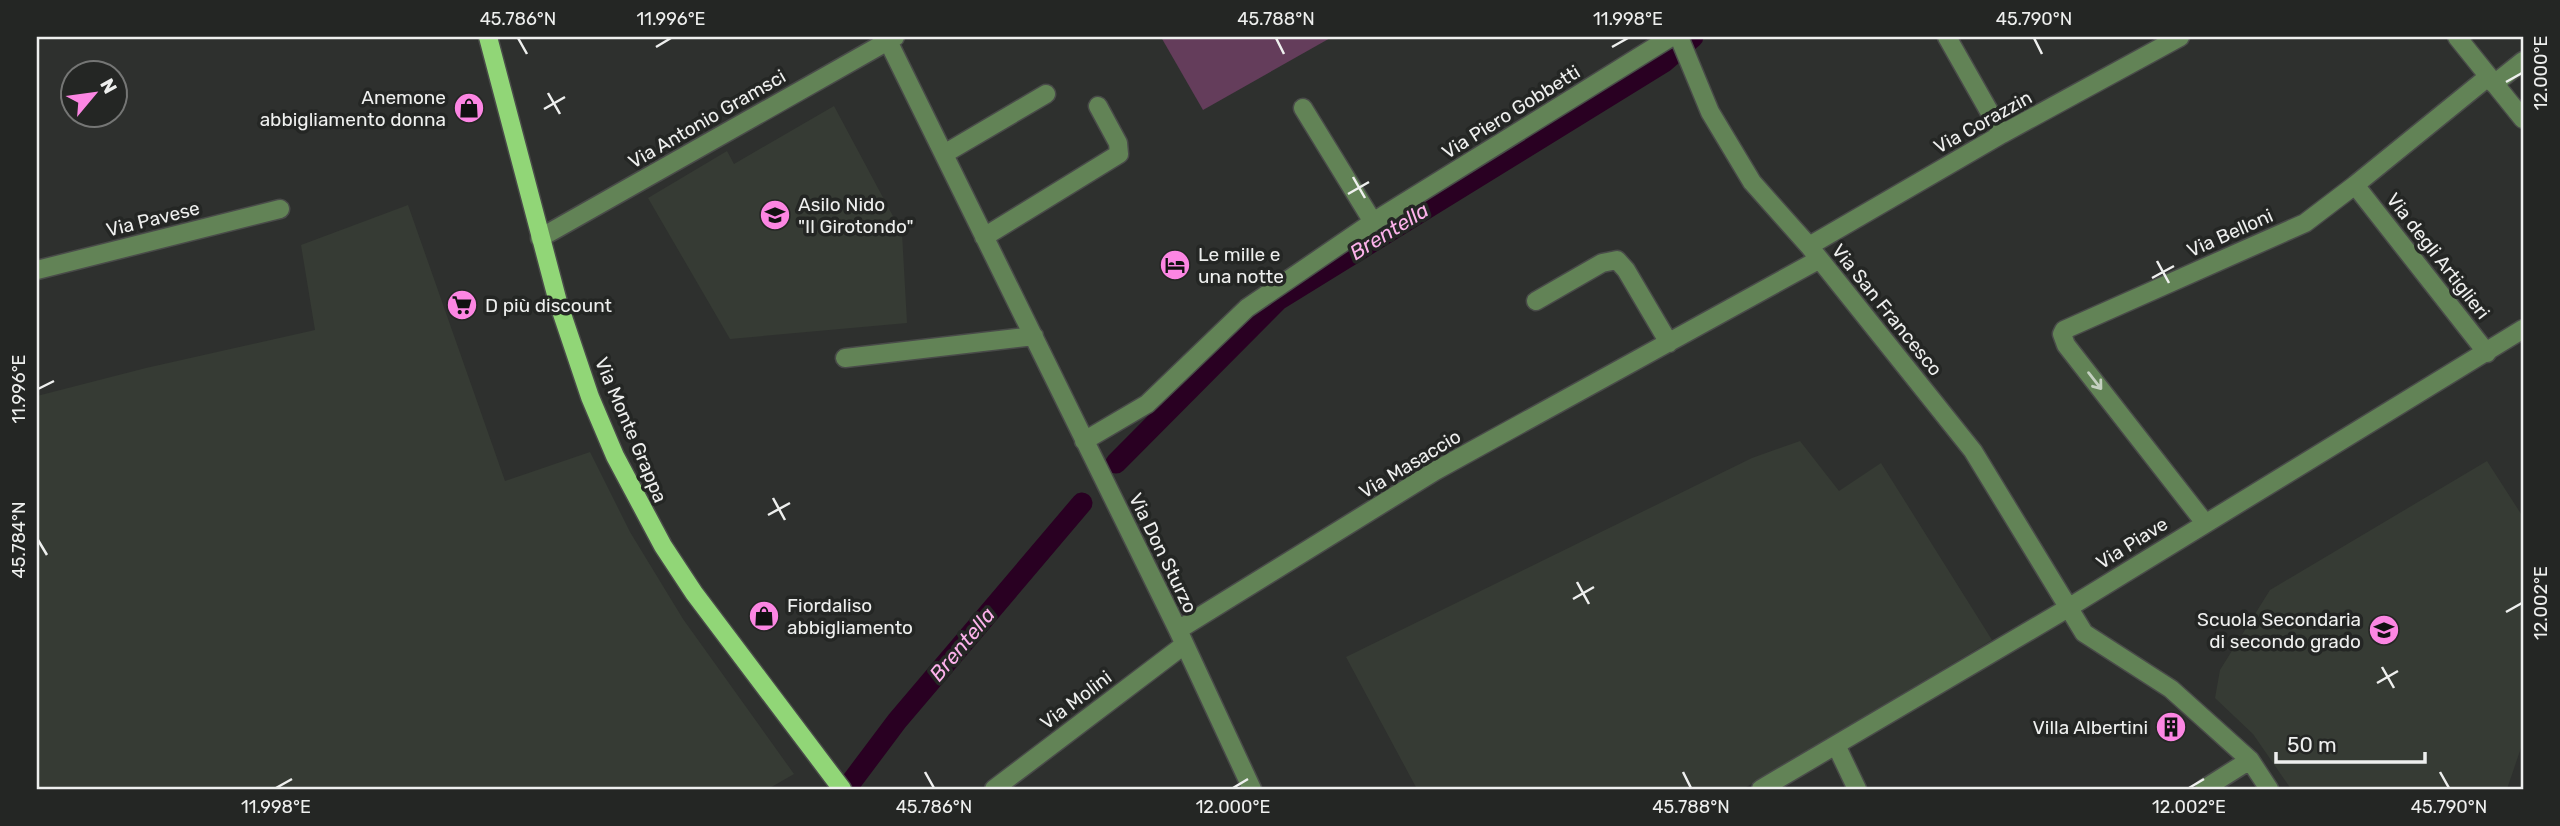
<svg xmlns="http://www.w3.org/2000/svg" width="2560" height="826" viewBox="0 0 2560 826" font-family="Rubik,sans-serif">
  <style>
    .built { fill: #363b34 }
    .green { fill: #643d5b }
    .lines { fill: none; stroke-linecap: round; stroke-linejoin: round }
    .canal { stroke: #290022; stroke-width: 21 }
    .minor-casing { stroke: #494b49; stroke-width: 21 }
    .major-casing { stroke: #494b49; stroke-width: 21 }
    .minor { stroke: #628356; stroke-width: 18 }
    .major { stroke: #91d677; stroke-width: 18 }
    .oneway { stroke: #c4cfc0 }
    .ticks { fill: none; stroke: #eeefee; stroke-width: 2.5 }
    .labels { text-anchor: middle; dominant-baseline: central; stroke-width: 7; stroke-linejoin: round; paint-order: stroke }
    .poi-label { font-size: 19px; fill: #eeefee; stroke: #242624; text-anchor: start }
    .street-label { font-size: 19px; fill: #eeefee; stroke: #242624 }
    .water-label { font-size: 21px; font-style: italic; fill: #fdb2eb; stroke: #242624 }
    .neatline { fill: none; stroke: #eeefee; stroke-width: 2.5 }
    .ticks-label { font-size: 18px; text-anchor: middle; fill: #eeefee }
  </style>
  <rect width="100%" height="100%" fill="#2e302e"/>
  <path class="built" d="M834,106L902,233L907,323L730,339L648,198L727,151L734,164Z
    M408,205L505,481L590,452L630,532L683,619L794,774L768,789H37V396L146,368L315,330L301,245Z
    M1800,441L1839,491L1881,463L1992,640L1743,789H1417L1346,657L1752,458Z
    M2487,461L2523,517V742L2507,789H2291L2253,734L2215,698L2220,670L2270,590Z"/>
  <path class="green" d="M1161,37H1332L1203,110Z"/>
  <g class="lines">
    <path class="canal" d="M1116,463L1278,300L1664,62L1693,37
      M846,789L897,721L1082,503"/>
    <g class="minor-casing">
      <path id="minor" d="M1679,37L1710,112L1752,182L1809,246L1973,451L2084,633L2171,689L2250,760L2269,789
        M1947,37L2002,134
        M2457,37L2523,119
        M888,41L1178,630L1252,789
        M2494,84L2523,61
        M1303,108L1373,222
        M944,154L1046,94
        M2355,185L2487,353
        M984,237L1119,154L1118,143L1098,106
        M540,238L895,37
        M1809,246L2002,134L2180,37
        M37,270L280,209
        M1536,301L1602,263L1617,260L1626,270L1669,343
        M845,358L1034,336
        M1084,441L1147,404L1247,308L1373,222L1671,37
        M2205,523L2066,345L2062,334L2064,330L2305,223L2355,185L2488,77
        M1178,630L1435,471L1818,260
        M1836,745L1857,789
        M994,789L1184,645
        M1761,789L2068,608L2523,329
        M2204,789L2250,760"/>
    </g>
    <g class="major-casing">
      <path id="major" d="M488,37L558,302L590,397L615,456L663,546L694,593L842,789"/>
    </g>
    <use href="#minor" class="minor"/>
    <use href="#major" class="major"/>
  </g>
  <defs><path id="oneway-shaft" d="M-6 0H5M1.5-3L5.5 0L1.5 3" fill="none" stroke-width="1.6" stroke-linecap="round" stroke-linejoin="round" transform="scale(1.75)"/></defs>
  <use class="oneway" href="#oneway-shaft" transform="translate(2095 381) rotate(52)"/>
  <path class="ticks" d="M518,38L527,54M1276,38L1284,54M2034,38L2042,54M656,47L671,38M1612,47L1628,38M2506,82L2522,73M548,93L560,114M544,109L565,97M1353,177L1365,198M1348,194L1369,182M2157,261L2169,283M2152,278L2174,266M38,389L54,381M773,498L785,520M768,515L790,503M38,540L47,555M1577,582L1589,604M1573,599L1594,587M2506,612L2522,603M2382,667L2394,688M2377,683L2398,671M925,772L934,788M1683,772L1691,788M2440,772L2449,788M276,788L292,779M1233,788L1248,779M2189,788L2204,779"/>
  <defs>
    <g id="shop-disc" transform="scale(1.575)"><circle r="9.5" fill="#fc86e3" stroke="#242624"/><path d="M-5-2.5h2.3a2.7 3.5 0 0 1 5.4 0H5L5.5 6h-11ZM-1.5-2.5h3a1.5 2.3 0 0 0-3 0Z" fill="#111"/></g>
    <g id="school-disc" transform="scale(1.575)"><circle r="9.5" fill="#fc86e3" stroke="#242624"/><path d="M0-5L7-2L0 1L-7-2ZM-4 1L0 2.5L4 1V4Q0 6-4 4Z" fill="#111"/></g>
    <g id="hotel-disc" transform="scale(1.575)"><circle r="9.5" fill="#fc86e3" stroke="#242624"/><path d="M-6-4.5h1.5V1H6V5H4.5V3h-9V5H-6ZM-4 0a1.8 1.8 0 1 1 3.6 0ZM.5 0V-2.5h3Q6-2.5 6 0Z" fill="#111"/></g>
    <g id="supermarket-disc" transform="scale(1.575)"><circle r="9.5" fill="#fc86e3" stroke="#242624"/><path d="M-6-5.5h2.5l.6 2H6L4.5 2H-2.5L-4.4-4H-6ZM-1.5 3.2a1.3 1.3 0 1 0 .1 0ZM3 3.2a1.3 1.3 0 1 0 .1 0Z" fill="#111"/></g>
    <g id="building-disc" transform="scale(1.575)"><circle r="9.5" fill="#fc86e3" stroke="#242624"/><path d="M-4-6H4V6H1V3H-1V6H-4ZM-2.5-4.3h1.7v1.8h-1.7ZM.8-4.3h1.7v1.8H.8ZM-2.5-1h1.7V.8h-1.7ZM.8-1h1.7V.8H.8Z" fill="#111"/></g>
  </defs>
  <g fill-rule="evenodd">
    <use href="#shop-disc" x="469" y="108"/>
    <use href="#school-disc" x="775" y="215"/>
    <use href="#hotel-disc" x="1175" y="265"/>
    <use href="#supermarket-disc" x="462" y="305"/>
    <use href="#shop-disc" x="764" y="616"/>
    <use href="#school-disc" x="2384" y="630"/>
    <use href="#building-disc" x="2171" y="727"/>
  </g>
  <g class="labels">
    <g class="poi-label">
      <text x="446" y="97" text-anchor="end">Anemone<tspan x="446" dy="22">abbigliamento donna</tspan></text>
      <text x="798" y="204">Asilo Nido<tspan x="798" dy="22">"Il Girotondo"</tspan></text>
      <text x="1198" y="254">Le mille e<tspan x="1198" dy="22">una notte</tspan></text>
      <text x="485" y="305">D più discount</text>
      <text x="787" y="605">Fiordaliso<tspan x="787" dy="22">abbigliamento</tspan></text>
      <text x="2361" y="619" text-anchor="end">Scuola Secondaria<tspan x="2361" dy="22">di secondo grado</tspan></text>
      <text x="2148" y="727" text-anchor="end">Villa Albertini</text>
    </g>
    <g class="street-label">
      <text transform="translate(1511 112) rotate(-32)">Via Piero Gobbetti</text>
      <text transform="translate(707 119) rotate(-30)">Via Antonio Gramsci</text>
      <text transform="translate(1983 122) rotate(-29)">Via Corazzin</text>
      <text transform="translate(153 219) rotate(-14)">Via Pavese</text>
      <text transform="translate(2230 233) rotate(-24)">Via Belloni</text>
      <text transform="translate(2438 256) rotate(52)">Via degli Artiglieri</text>
      <text transform="translate(1887 310) rotate(51)">Via San Francesco</text>
      <text transform="translate(631 430) rotate(67)">Via Monte Grappa</text>
      <text transform="translate(1410 464) rotate(-31)">Via Masaccio</text>
      <text transform="translate(2132 543) rotate(-32)">Via Piave</text>
      <text transform="translate(1163 553) rotate(64)">Via Don Sturzo</text>
      <text transform="translate(1076 700) rotate(-37)">Via Molini</text>
    </g>
    <g class="water-label">
      <text transform="translate(1389 231) rotate(-32)">Brentella</text>
      <text transform="translate(962 644) rotate(-50)">Brentella</text>
    </g>
  </g>
  <rect width="2560" height="826" fill="none" stroke="#242624" stroke-width="77"/>
  <g transform="translate(94 94) rotate(61)"><circle r="33" fill="#242624" stroke="#757675" stroke-width="2"/>
  <path d="M0-5L12 26L0 18L-12 26Z" fill="#fc86e3"/>
  <text y="-10" font-size="19" font-weight="bold" text-anchor="middle" fill="#eeefee">N</text>
  </g>
  <path d="M2276 752v10h149v-10" fill="none" stroke="#eeefee" stroke-width="3.5"/>
  <text x="2287" y="752" font-size="21" fill="#eeefee" stroke="#242624" stroke-width="5" paint-order="stroke">50 m</text>
  <rect x="38" y="38" width="2484" height="750" class="neatline"/>
  <g class="ticks-label">
    <text x="518" y="25">45.786°N</text>
    <text x="671" y="25">11.996°E</text>
    <text x="1276" y="25">45.788°N</text>
    <text x="1628" y="25">11.998°E</text>
    <text x="2034" y="25">45.790°N</text>
    <text transform="translate(2541 73) rotate(-90)" y="6">12.000°E</text>
    <text transform="translate(19 389) rotate(-90)" y="6">11.996°E</text>
    <text transform="translate(19 540) rotate(-90)" y="6">45.784°N</text>
    <text transform="translate(2541 603) rotate(-90)" y="6">12.002°E</text>
    <text x="276" y="813">11.998°E</text>
    <text x="934" y="813">45.786°N</text>
    <text x="1233" y="813">12.000°E</text>
    <text x="1691" y="813">45.788°N</text>
    <text x="2189" y="813">12.002°E</text>
    <text x="2449" y="813">45.790°N</text>
  </g>
</svg>
